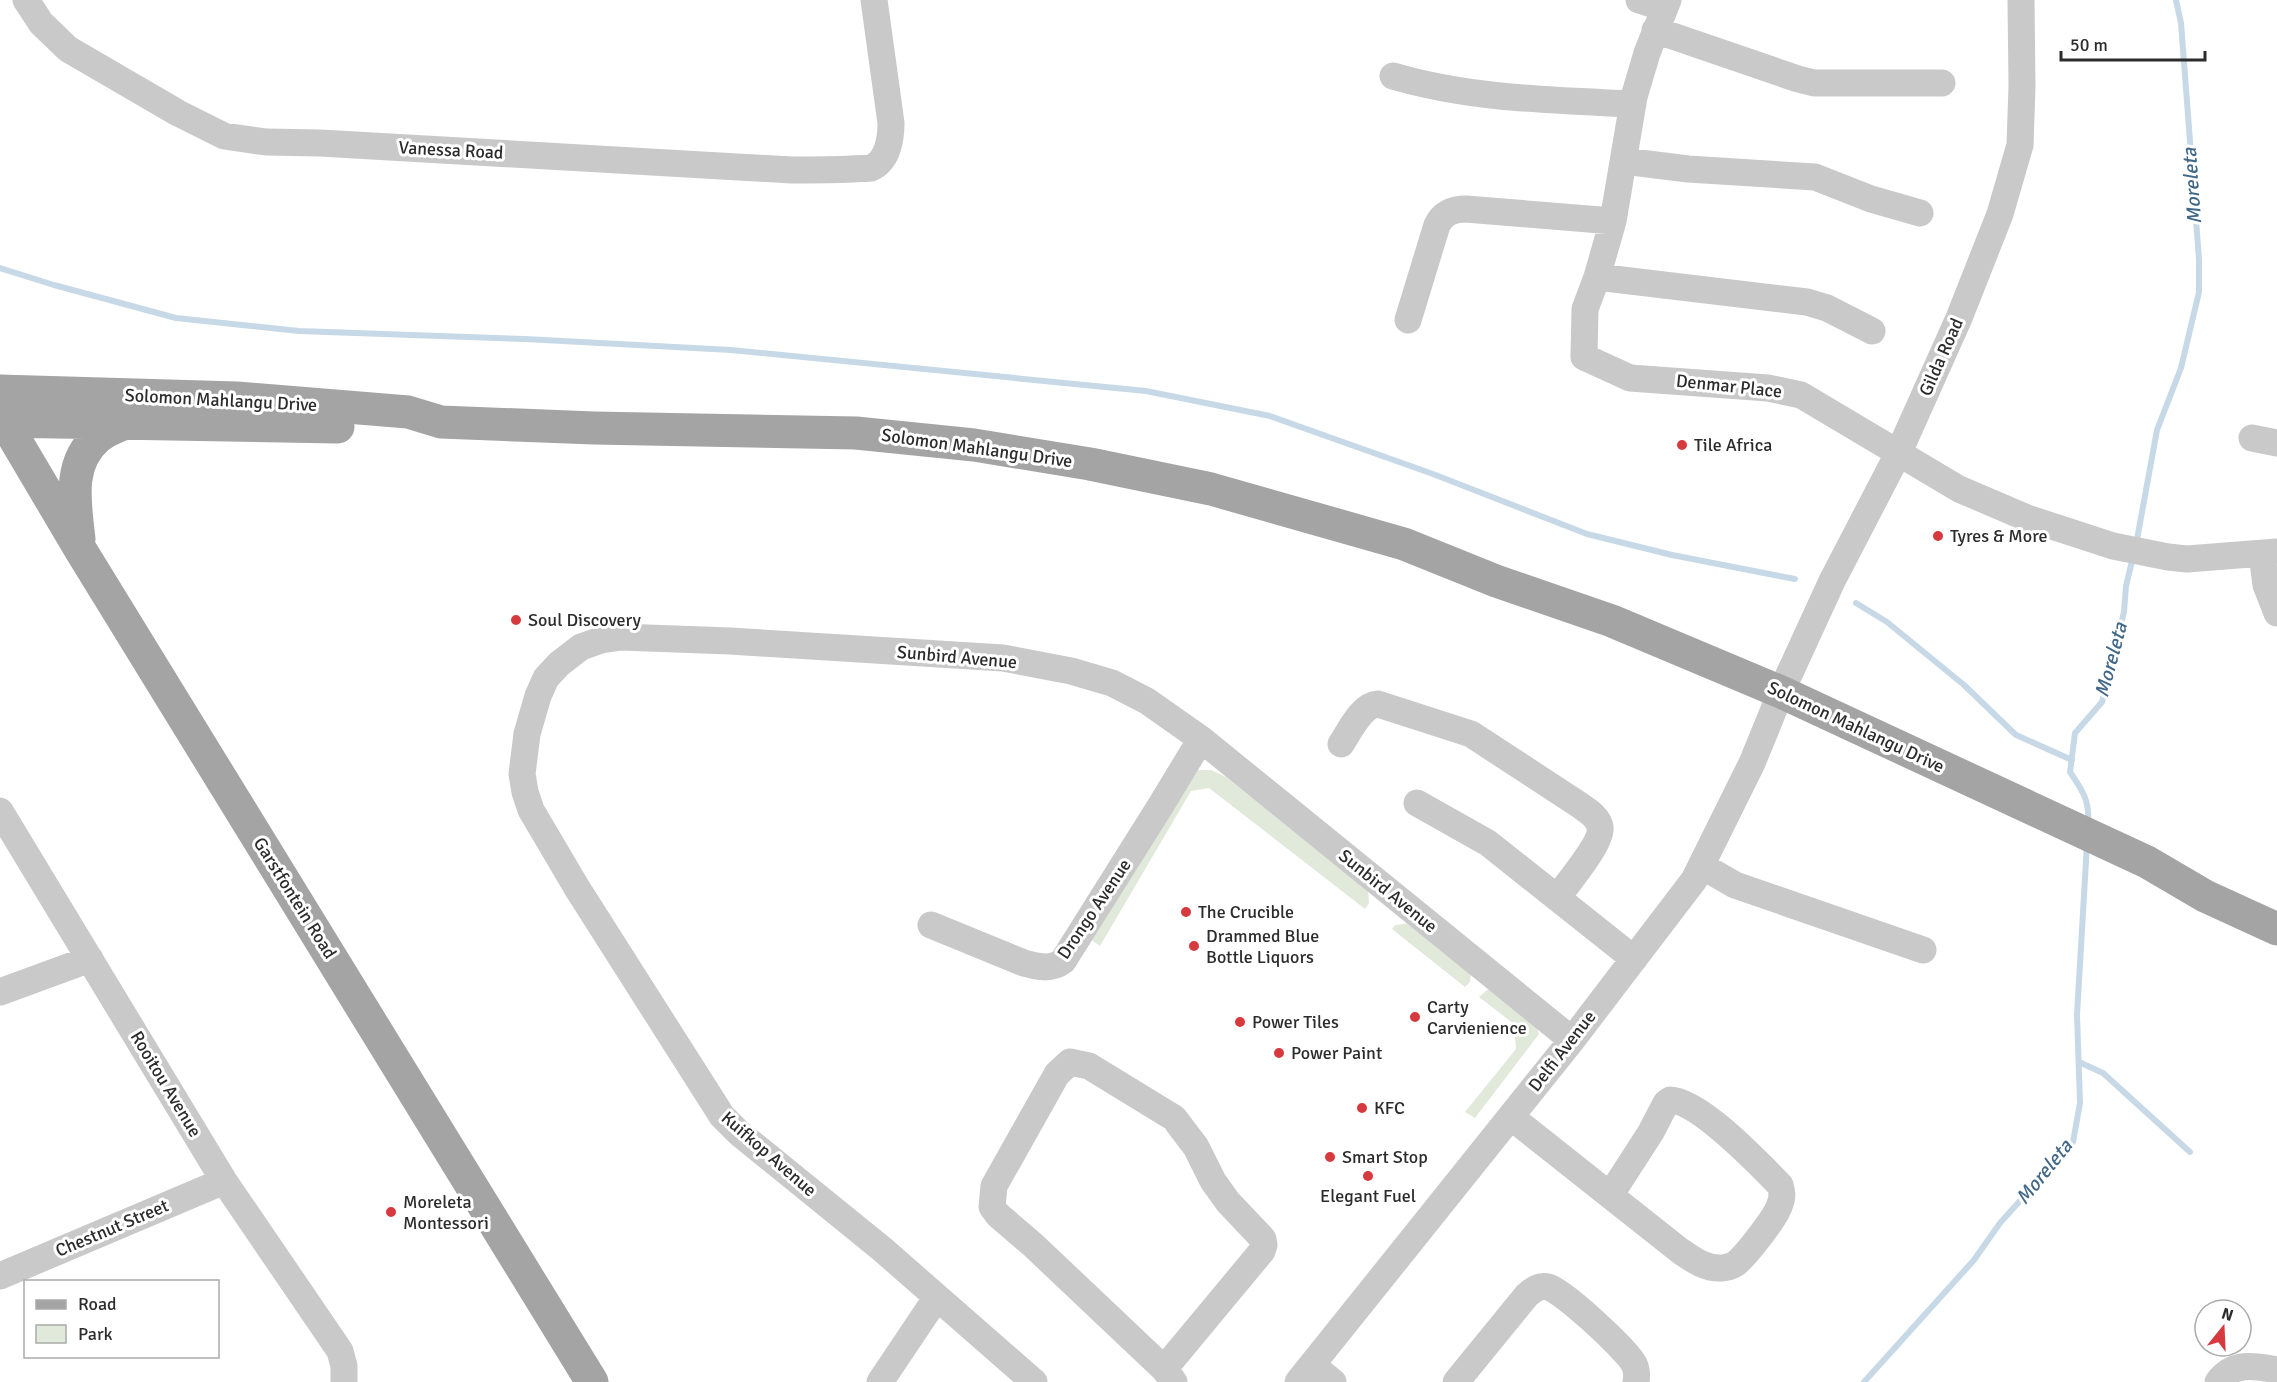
<svg xmlns="http://www.w3.org/2000/svg" width="2277" height="1382" viewBox="0 0 2277 1382" font-family="Signika,sans-serif">
  <style>
    .green { fill: #e1e9da }
    .lines { fill: none; stroke-linecap: round; stroke-linejoin: round }
    .stream { stroke: #c7d9e7; stroke-width: 6 }
    .minor { stroke: #c9c9c9; stroke-width: 27 }
    .major { stroke: #a4a4a4; stroke-width: 33 }
    .poi-dot { fill: #d63a3e; stroke: #fff; stroke-width: 2 }
    .labels { text-anchor: middle; dominant-baseline: central; stroke-width: 6; stroke-linejoin: round; paint-order: stroke }
    .street-label { font-size: 18px; fill: #2c2c2c; stroke: #fff }
    .poi-label { font-size: 18px; fill: #2c2c2c; stroke: #fff; text-anchor: start }
    .water-label { font-size: 20px; font-style: italic; fill: #416887; stroke: #fff }
  </style>
  <rect width="100%" height="100%" fill="#fff"/>
  <path class="green" d="M1199,770H1211L1226,777L1368,890L1369,903L1365,909L1209,788L1191,791L1100,946L1089,938L1193,772Z
    M1410,923L1471,973L1470,982L1465,987L1392,929L1395,925Z
    M1487,990H1492L1536,1025L1539,1034L1475,1118L1465,1112L1516,1049L1514,1024L1479,997Z"/>
  <g class="lines">
    <path class="stream" d="M0,268L54,285L176,318L299,331L525,339L731,350L1146,391L1270,416L1433,474L1587,534L1672,555L1795,579
      M2136,545L2157,430L2181,368L2199,292V259L2181,23L2176,0
      M1856,603L1887,622L1964,685L2016,735L2072,760
      M2088,825C2090,801 2083,791 2070,772L2075,733L2102,702L2124,612L2126,586L2133,557
      M2079,1062L2103,1073L2190,1152
      M1864,1382L1974,1260L2000,1223L2073,1142L2080,1103L2077,1015L2087,844"/>
    <path class="minor" d="M26,0L41,23L68,49L178,113L224,136L266,142L320,143L792,170C812,170 832,170 853,169C858,168 866,169 871,168C888,161 891,138 891,123L874,0
      M1639,0L1664,8
      M1668,0L1647,53L1634,97L1613,221L1597,277L1585,309L1584,357L1630,378L1768,388L1801,395L1959,489L2027,518L2113,546L2168,557L2187,559L2277,552
      M1655,30L1798,79L1814,83H1942
      M1393,76C1471,99 1552,100 1633,104
      M1624,161L1688,169L1815,177L1871,199L1920,213
      M1597,277L1807,302L1827,308L1872,331
      M1408,320L1437,225C1443,213 1453,209 1466,209L1613,221
      M2252,438L2277,443
      M2262,554L2266,585L2277,613
      M1341,744C1350,731 1361,705 1378,704L1471,734L1578,804C1586,810 1598,816 1600,827C1603,842 1566,885 1557,898
      M1417,803L1488,843L1634,959
      M0,811L224,1181L340,1351L344,1366V1382
      M1702,866L1735,885L1923,950
      M931,925L1024,963C1038,967 1051,970 1063,961L1161,805L1201,739
      M0,992L90,959
      M1511,1117L1679,1250C1692,1259 1705,1269 1722,1268C1725,1268 1732,1266 1735,1264C1745,1257 1777,1216 1780,1204C1783,1197 1782,1192 1780,1185C1758,1163 1700,1101 1670,1100L1666,1103L1651,1132L1611,1194
      M0,1276L224,1181
      M1312,1365L1333,1382
      M1164,1369L1262,1251L1264,1245L1263,1239L1228,1202L1213,1181L1196,1147L1174,1118L1089,1066L1070,1062L1057,1074L994,1186L992,1207L998,1215L1033,1245L1164,1369L1174,1382
      M880,1382L937,1297
      M1034,1382L882,1249L739,1133L722,1116L577,888L531,810L525,792L522,774L527,734L538,696L546,678L559,664L581,647L601,640L621,637L730,641L1003,658L1071,671L1112,683L1147,701L1201,739L1572,1040
      M1298,1382L1572,1040L1694,880L1752,763L1781,692L1832,581L1899,452L1959,318L2000,214L2020,145L2022,86L2021,0
      M1456,1382L1527,1295C1533,1290 1539,1285 1548,1287C1562,1290 1627,1350 1634,1364C1637,1370 1637,1376 1636,1382
      M2218,1382C2233,1361 2256,1366 2277,1370"/>
    <path class="major" d="M0,391L237,398L408,412L441,422L594,428L856,433L974,445L1090,464L1211,489L1404,544L1496,581L1612,621L1781,692L2147,862L2205,896L2277,929
      M0,414L80,549L592,1382
      M0,421L338,427
      M79,539C75,503 67,463 98,437C106,430 118,426 128,422"/>
  </g>
  <g class="poi-dot">
    <circle cx="1682" cy="445" r="6"/>
    <circle cx="1938" cy="536" r="6"/>
    <circle cx="516" cy="620" r="6"/>
    <circle cx="1186" cy="912" r="6"/>
    <circle cx="1194" cy="946" r="6"/>
    <circle cx="1415" cy="1017" r="6"/>
    <circle cx="1240" cy="1022" r="6"/>
    <circle cx="1279" cy="1053" r="6"/>
    <circle cx="1362" cy="1108" r="6"/>
    <circle cx="1330" cy="1157" r="6"/>
    <circle cx="1368" cy="1176" r="6"/>
    <circle cx="391" cy="1212" r="6"/>
  </g>
  <g class="labels">
    <g class="street-label">
      <text transform="translate(451 150) rotate(3)">Vanessa Road</text>
      <text transform="translate(1941 357) rotate(-66)">Gilda Road</text>
      <text transform="translate(1729 386) rotate(6)">Denmar Place</text>
      <text transform="translate(221 400) rotate(3)">Solomon Mahlangu Drive</text>
      <text transform="translate(977 448) rotate(8)">Solomon Mahlangu Drive</text>
      <text transform="translate(957 657) rotate(5)">Sunbird Avenue</text>
      <text transform="translate(1856 727) rotate(25)">Solomon Mahlangu Drive</text>
      <text transform="translate(1388 891) rotate(39)">Sunbird Avenue</text>
      <text transform="translate(295 898) rotate(58)">Garstfontein Road</text>
      <text transform="translate(1094 909) rotate(-56)">Drongo Avenue</text>
      <text transform="translate(1562 1051) rotate(-52)">Delfi Avenue</text>
      <text transform="translate(166 1084) rotate(59)">Rooitou Avenue</text>
      <text transform="translate(769 1154) rotate(41)">Kuifkop Avenue</text>
      <text transform="translate(112 1228) rotate(-23)">Chestnut Street</text>
    </g>
    <g class="poi-label">
      <text x="1694" y="445">Tile Africa</text>
      <text x="1950" y="536">Tyres &amp; More</text>
      <text x="528" y="620">Soul Discovery</text>
      <text x="1198" y="912">The Crucible</text>
      <text x="1206" y="936">Drammed Blue<tspan x="1206" dy="21">Bottle Liquors</tspan></text>
      <text x="1427" y="1007">Carty<tspan x="1427" dy="21">Carvienience</tspan></text>
      <text x="1252" y="1022">Power Tiles</text>
      <text x="1291" y="1053">Power Paint</text>
      <text x="1374" y="1108">KFC</text>
      <text x="1342" y="1157">Smart Stop</text>
      <text x="1368" y="1196" text-anchor="middle">Elegant Fuel</text>
      <text x="403" y="1202">Moreleta<tspan x="403" dy="21">Montessori</tspan></text>
    </g>
    <g class="water-label">
      <text transform="translate(2192 186) rotate(-94)">Moreleta</text>
      <text transform="translate(2111 660) rotate(-75)">Moreleta</text>
      <text transform="translate(2044 1172) rotate(-51)">Moreleta</text>
    </g>
  </g>
  <rect x="24" y="1280" width="195" height="78" fill="#ffffff" stroke="#ababab" stroke-width="1.5"/>
  <rect x="36" y="1300" width="30" height="9" fill="#a4a4a4" stroke="#ababab" stroke-width="1.5"/>
  <text x="78" y="1310" font-size="18" fill="#2c2c2c">Road</text>
  <rect x="36" y="1325" width="30" height="18" fill="#e1e9da" stroke="#ababab" stroke-width="1.5"/>
  <text x="78" y="1340" font-size="18" fill="#2c2c2c">Park</text>
  <g transform="translate(2223 1328) rotate(18)"><circle r="28" fill="#ffffff" stroke="#ababab" stroke-width="1.5"/>
  <path d="M0-4.5L10 22L0 15L-10 22Z" fill="#d63a3e"/>
  <text y="-9" font-size="16" font-weight="bold" text-anchor="middle" fill="#2c2c2c">N</text>
  </g>
  <path d="M2061 51v9h144v-9" fill="none" stroke="#2c2c2c" stroke-width="3"/>
  <text x="2070" y="51" font-size="18" fill="#2c2c2c" stroke="#ffffff" stroke-width="4.5" paint-order="stroke">50 m</text>
</svg>
